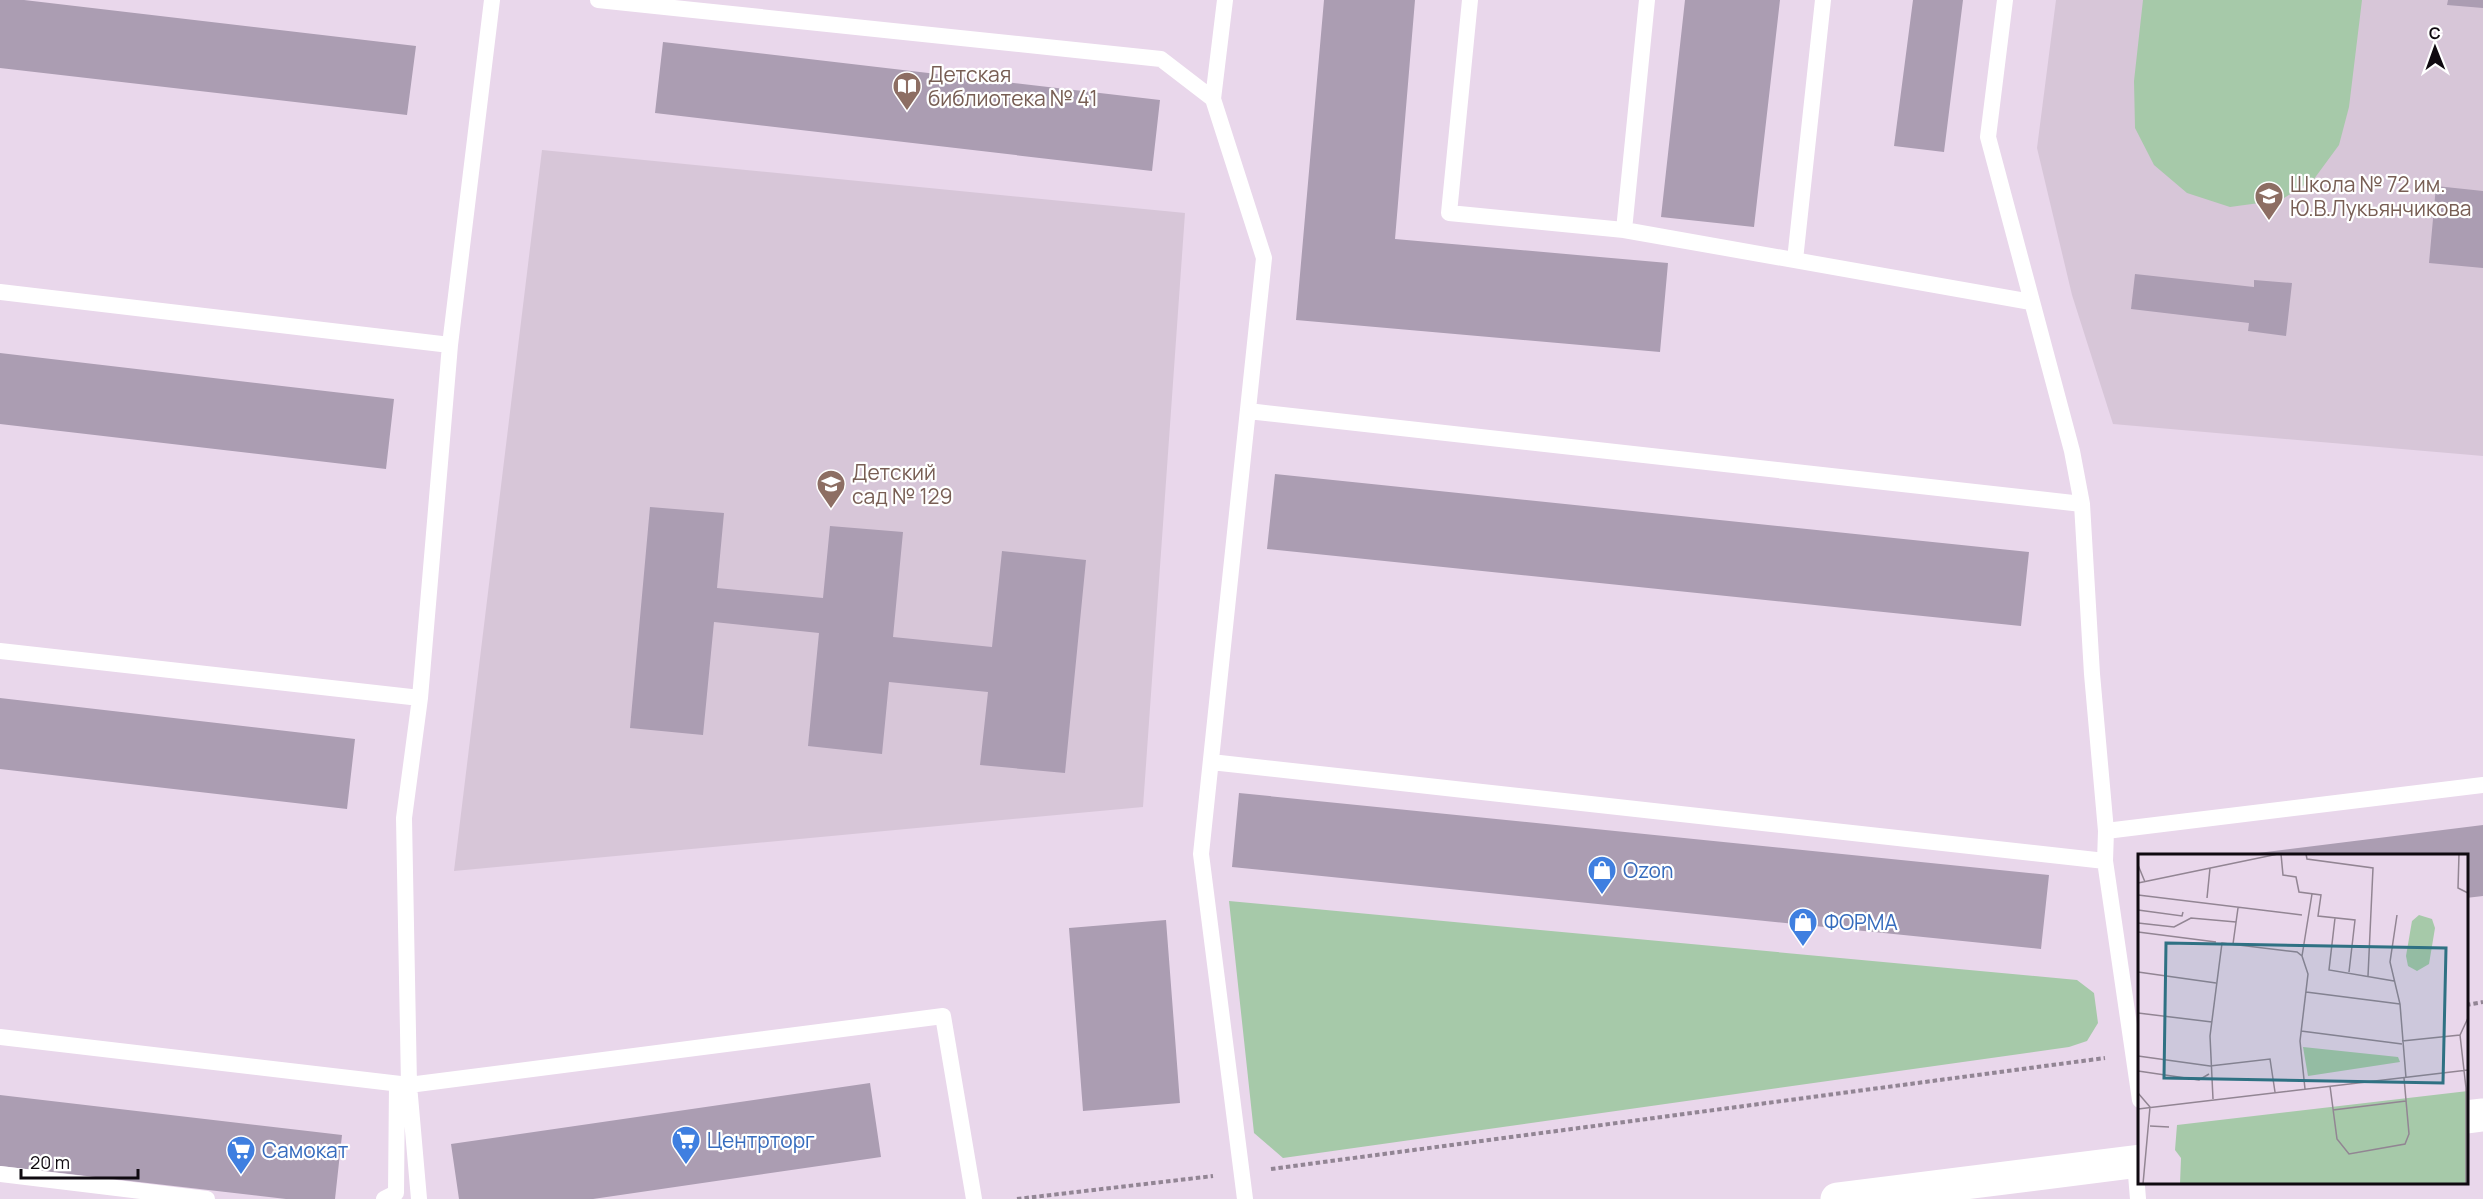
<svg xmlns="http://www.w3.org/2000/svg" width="2483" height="1199" viewBox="0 0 2483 1199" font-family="Manrope,sans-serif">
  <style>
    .education { fill: #d7c6d8 }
    .green { fill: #a6c9a9 }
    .building { fill: #ab9db2 }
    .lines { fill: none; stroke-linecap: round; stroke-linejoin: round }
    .path { stroke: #928594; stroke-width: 4; stroke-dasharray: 4.5 3; stroke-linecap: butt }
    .service { stroke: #fff; stroke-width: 16 }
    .secondary { stroke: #fff; stroke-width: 33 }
    .labels { text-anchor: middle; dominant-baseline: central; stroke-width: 4.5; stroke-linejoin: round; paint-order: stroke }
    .education-label { font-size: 21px; fill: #785e54; stroke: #fff; text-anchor: start }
    .shop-label { font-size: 21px; fill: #366cbe; stroke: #fff; text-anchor: start }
    .inset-road { fill: none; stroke: #928593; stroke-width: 1.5 }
    .view { fill: #2f7183; fill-opacity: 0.15; stroke: #2f7183; stroke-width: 3 }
    .inset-edge { fill: none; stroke: #0f0a10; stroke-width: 3 }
  </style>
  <rect width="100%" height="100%" fill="#e9d7eb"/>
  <path class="education" d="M2056,0H2483V456L2113,424L2072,295L2037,148Z
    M542,150L1185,213L1143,807L454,871Z"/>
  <path class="green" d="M2143,0H2362L2349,107L2339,145L2314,179L2281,200L2230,207L2187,193L2154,165L2135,128L2134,81Z
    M1229,901L2077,980L2094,993L2098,1023L2087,1041L2069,1047L1283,1158L1254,1133Z"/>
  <path class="building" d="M0,0H24L416,46L407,115L0,68Z
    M1324,0H1415L1395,239L1668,263L1660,352L1296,320Z
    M1685,0H1780L1754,227L1661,217Z
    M1913,0H1963L1944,152L1894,146Z
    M2448,0H2483V8L2447,5Z
    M663,42L1160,100L1152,171L655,113Z
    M2436,186L2483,191V268L2429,263Z
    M2135,274L2254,287V280L2292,283L2286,336L2248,331L2249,323L2131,309Z
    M0,353L394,399L386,469L0,424Z
    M1275,474L2029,552L2021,626L1267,549Z
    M650,507L724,513L717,588L823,598L830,526L903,532L893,637L992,647L1002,551L1086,560L1065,773L980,765L988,692L889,682L882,754L808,746L819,633L714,622L703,735L630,728Z
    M0,698L355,739L347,809L0,769Z
    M1239,793L2049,875L2041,949L1232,867Z
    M2483,825V896L2466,898V856H2234Z
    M1166,920L1180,1103L1083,1111L1069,928Z
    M870,1083L881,1157L593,1199H459L451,1144Z
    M0,1095L342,1135L335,1199H286L0,1166Z"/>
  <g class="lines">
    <path class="path" d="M2466,1005L2483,1002
      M1271,1169L2105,1058
      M1017,1199L1213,1176"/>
    <path class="service" d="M598,0L1161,59L1213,99L1264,258L1201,854L1245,1199
      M1470,0L1449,213L1624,230L2031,302
      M2005,0L1988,137L2072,451L2082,504L2092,674L2106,831L2105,861L2140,1100
      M1213,99L1225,0
      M1624,230L1647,0
      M1795,260L1823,0
      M0,292L450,345
      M1248,411L2082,504
      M0,651L420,698
      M1211,762L2105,861
      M2106,831L2483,785
      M0,1037L409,1085L943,1016L974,1199
      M2135,1162L2138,1199
      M0,1174L207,1199
      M384,1199L396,1193L397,1084
      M419,1199L409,1085L404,818L420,698L450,345L492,0"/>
    <path class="secondary" d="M2466,1117L2483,1115
      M1837,1199L2140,1161"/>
  </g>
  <defs>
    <g id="library-pin" transform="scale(1.5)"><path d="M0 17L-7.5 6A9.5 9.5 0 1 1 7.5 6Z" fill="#8d6e63" stroke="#fff"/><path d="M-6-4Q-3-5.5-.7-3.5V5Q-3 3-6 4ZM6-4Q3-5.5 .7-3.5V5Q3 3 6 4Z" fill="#fff"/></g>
    <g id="school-pin" transform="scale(1.5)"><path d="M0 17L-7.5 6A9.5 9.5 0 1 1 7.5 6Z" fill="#8d6e63" stroke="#fff"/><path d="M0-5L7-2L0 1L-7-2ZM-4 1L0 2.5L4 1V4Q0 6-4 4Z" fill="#fff"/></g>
    <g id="shop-pin" transform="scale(1.5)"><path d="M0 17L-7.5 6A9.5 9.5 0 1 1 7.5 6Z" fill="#3f7fe0" stroke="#fff"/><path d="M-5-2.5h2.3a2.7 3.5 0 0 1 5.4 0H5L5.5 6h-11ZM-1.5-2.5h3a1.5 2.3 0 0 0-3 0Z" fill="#fff"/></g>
    <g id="supermarket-pin" transform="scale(1.5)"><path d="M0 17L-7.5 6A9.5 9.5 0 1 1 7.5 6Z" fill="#3f7fe0" stroke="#fff"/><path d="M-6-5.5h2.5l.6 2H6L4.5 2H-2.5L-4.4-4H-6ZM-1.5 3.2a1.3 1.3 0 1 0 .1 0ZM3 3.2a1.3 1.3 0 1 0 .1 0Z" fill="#fff"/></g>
  </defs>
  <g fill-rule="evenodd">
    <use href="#library-pin" x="907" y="86"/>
    <use href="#school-pin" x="2269" y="196"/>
    <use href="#school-pin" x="831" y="484"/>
    <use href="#shop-pin" x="1602" y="870"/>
    <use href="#shop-pin" x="1803" y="922"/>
    <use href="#supermarket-pin" x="686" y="1140"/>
    <use href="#supermarket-pin" x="241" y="1150"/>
  </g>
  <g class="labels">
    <g class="education-label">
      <text x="928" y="74">Детская<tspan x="928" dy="24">библиотека № 41</tspan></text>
      <text x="2290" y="184">Школа № 72 им.<tspan x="2290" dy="24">Ю.В.Лукьянчикова</tspan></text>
      <text x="852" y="472">Детский<tspan x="852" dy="24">сад № 129</tspan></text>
    </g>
    <g class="shop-label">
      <text x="1623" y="870">Ozon</text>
      <text x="1824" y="922">ФОРМА</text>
      <text x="707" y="1140">Центрторг</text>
      <text x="262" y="1150">Самокат</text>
    </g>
  </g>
  <g transform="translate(2138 854)">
    <rect width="330" height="330" fill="#e9d7eb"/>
    <path d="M281,61L294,65L297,74L291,110L279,117L270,112L268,102L274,67ZM165,193L260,203L262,208L170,222ZM330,237V330H42L43,304L37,296L39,271Z" fill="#a6c9a9"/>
    <path class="inset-road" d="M143,0L145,21L158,23L161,38L183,41L180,62L217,66L211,118M168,0L169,5L235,14L230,122M321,0L320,34L330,39M0,11L7,28M0,29L140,0M0,41L164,61M69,44L72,14M0,56L44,62L45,58M259,61L252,108L262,150L268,224M197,64L191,116L256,127M0,69L36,73L53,64L98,68M0,78L78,88M95,90L100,54M164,102L174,40M0,118L78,129M168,138L262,150M0,159L74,168M163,177L264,190M322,181L328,234V330M264,187L322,181L330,164M0,202L72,212L132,205L137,238M0,217L61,226L71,220M192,232L199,285L211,300L267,290L271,280L266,224M0,239L12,253L5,330M75,245L72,182L84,89L159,98L164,102L170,120L162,187L167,235M0,255L330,216M195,256L268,247M12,272L31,273"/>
    <path class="view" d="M28,89L308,94L305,229L26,224Z"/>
    <rect width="330" height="330" class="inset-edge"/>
  </g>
  <g transform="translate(2435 48) rotate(359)" stroke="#ffffff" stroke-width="4.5" paint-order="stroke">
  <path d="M0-4.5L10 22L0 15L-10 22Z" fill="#0f0a10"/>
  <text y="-9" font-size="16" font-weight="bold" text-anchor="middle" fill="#0f0a10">С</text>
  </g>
  <path d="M21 1169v9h117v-9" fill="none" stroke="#0f0a10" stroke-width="3"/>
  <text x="30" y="1169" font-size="18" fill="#0f0a10" stroke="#ffffff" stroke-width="4.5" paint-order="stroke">20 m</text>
</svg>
